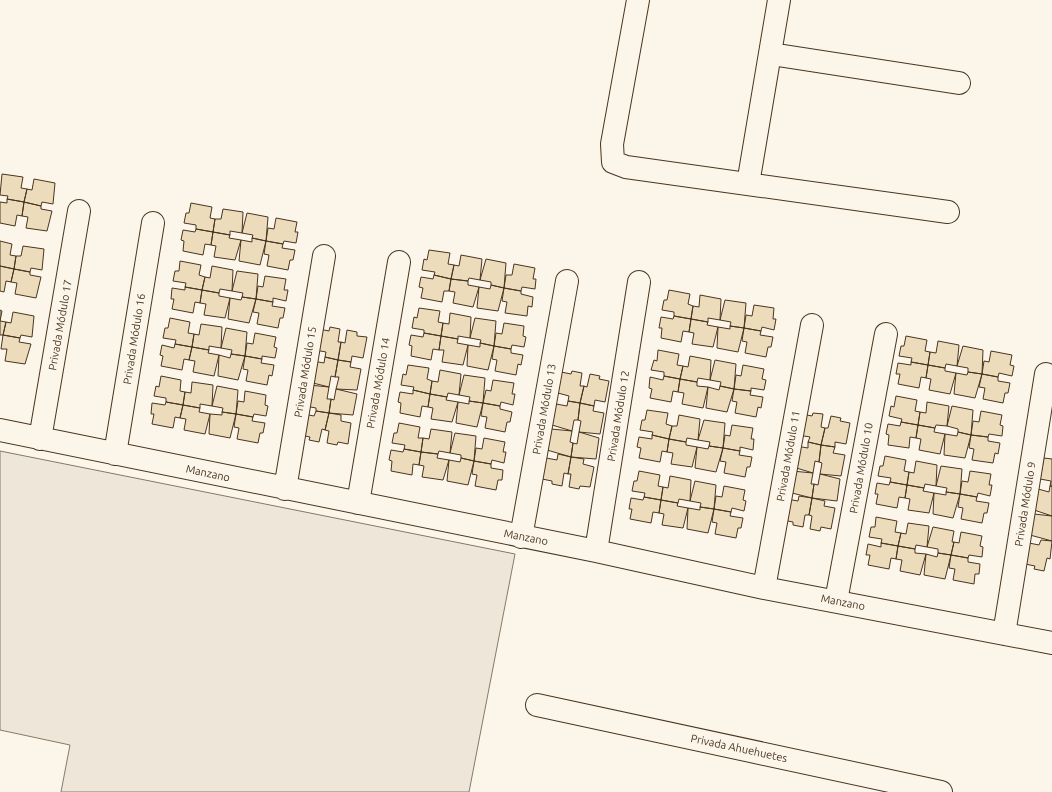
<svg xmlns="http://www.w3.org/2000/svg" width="1052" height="792" viewBox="0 0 1052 792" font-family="Ubuntu,sans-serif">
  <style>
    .green { fill: #ede6d9; stroke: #887966 }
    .building { fill: #ecdcbc; stroke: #4a3520 }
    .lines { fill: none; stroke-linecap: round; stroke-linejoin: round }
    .minor-casing { stroke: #4a3520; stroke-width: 24 }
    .minor { stroke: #fbf6e9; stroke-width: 22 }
    .labels { text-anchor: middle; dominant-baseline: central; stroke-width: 3; stroke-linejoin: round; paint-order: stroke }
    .street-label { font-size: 11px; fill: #4a3520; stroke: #fbf6e9 }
  </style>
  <rect width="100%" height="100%" fill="#fbf6e9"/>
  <path class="green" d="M0,451L515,554L469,792H61L70,745L0,730Z"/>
  <path class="building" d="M2,174L23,177L21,188L27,189L24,202L7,199L8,196L0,195Z
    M34,179L55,183L53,204L42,202L41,206L24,202L27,189L32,190Z
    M7,199L24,202L22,216L17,215L15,226L0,223V202L7,203Z
    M24,202L41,206V209L52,211L47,231L26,228L28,217L22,216Z
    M191,203L212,207L210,218L215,219L213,232L196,229V225L184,223L186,213H189Z
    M223,209L243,212L242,233L230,231V235L213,232L215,219H221Z
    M247,213L268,217L266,241L252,238L253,235L242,233Z
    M276,218L297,222L295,232H298L296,243L284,241L283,244L266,241L268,228L274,229Z
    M196,229L213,232L211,245L205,244L203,255L183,251L184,241L181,240L183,230L195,232Z
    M213,232L230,235L229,238L241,240L235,260L214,257L216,246L211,245Z
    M252,238L266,241L260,265L239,261L241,240L252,242Z
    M0,241L12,244L10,255L16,256L14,269L0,266Z
    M266,241L283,244L282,248L295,250L293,260H290L288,270L267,266L269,255L264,254Z
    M23,246L44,249L42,270L31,268L30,272L14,269L16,256H21Z
    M429,250L450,253L448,264L454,265L451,279L434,275L435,272L422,270L424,259L427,260Z
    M461,255L482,259L480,280L469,278L468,281L451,279L454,265L459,266Z
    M486,259L506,263L504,288L491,285V282L480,280Z
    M180,261L201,265L199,275L205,277L202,290L185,287L186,283L173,281L175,271H179Z
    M514,264L535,268L533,279H536L535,289L522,287L521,291L504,288L506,275H512Z
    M0,266L14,269L11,282L6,281L4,292L0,291Z
    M212,266L233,270L232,291L220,289L219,293L202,290L205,277L210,278Z
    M14,269L30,272V275L41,277L36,298L15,294L17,283L11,282Z
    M237,271L258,274L256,299L242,297L243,293L232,291Z
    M434,275L451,279L449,291H444L442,302L421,298L423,288L419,287L421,277L433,279Z
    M265,276L286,279L284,290H288L286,301L273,298V302L256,299L258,286L263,287Z
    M451,279L468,281V285L479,287L473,307L453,303L455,292L449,291Z
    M491,285L504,288L498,311L477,308L479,287L490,289Z
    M185,287L202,290L200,303L195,302L193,313L172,309L174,299H171L172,288L185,290Z
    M504,288L521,291V294L533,297L532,307L528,306L527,316L505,313L507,302L502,301Z
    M202,290L219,293V296L230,298L225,318L204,315L206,304L200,303Z
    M669,290L690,294L688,304L693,306L691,319L674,316V312L662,310L664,300H667Z
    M700,295L721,299L720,320L708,318V322L691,319L693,306L699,307Z
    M242,297L256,299L249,323L228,319L230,298L241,300Z
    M256,299L273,302L272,306L285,308L283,318H280L278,328L257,324L259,313L253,312Z
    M725,300L746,303L744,328L730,326L731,322L720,320Z
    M754,305L774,308L773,319H776L774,330L762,327L761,331L744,328L746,315L752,316Z
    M419,308L440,311L438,322L443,323L441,336L424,333V330L412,328L414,317L417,318Z
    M0,310L2,311L0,321L6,322L3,335H0Z
    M13,312L34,316L32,337L21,335L20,338L3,335L6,322L11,323Z
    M450,313L471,317L470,338L458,336V339L441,336L443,323L449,324Z
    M674,316L691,319L689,332L683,331L681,342L661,338L662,328H659L661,317L673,319Z
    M170,318L190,322L188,333L194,334L192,347L175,344L176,340L163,338L165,328H168Z
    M475,318L496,321L494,346L480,343L481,340L470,338Z
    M691,319L708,322L707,325L718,327L713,347L692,344L694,333L689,332Z
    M504,323L524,326L523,336L526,337L524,347L512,345L511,349L494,346L496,333L502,334Z
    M201,324L222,327L221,348L209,346V350L192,347L194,334L199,335Z
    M730,326L744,328L738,352L717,348L718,327L730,329Z
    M330,327L340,329L338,342H341L338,360L325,357L326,352L315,350L319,329L329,331Z
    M226,328L247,332L245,356L231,354L232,350L221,348Z
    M744,328L761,331L760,335L773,337L771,347H768L766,357L745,353L747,342L742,341Z
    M347,330L357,332V336L367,337L363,358L352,356L351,362L338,360L341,342L345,343Z
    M255,333L276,337L274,347L277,348L275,358L262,356V359L245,356L247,343L253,344Z
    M424,333L441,336L439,350L433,349L431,360L411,356L412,346L409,345L411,335L423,337Z
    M3,335L20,338L19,342L31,344L25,364L5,361L7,349H1Z
    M441,336L458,339L457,343L468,345L463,365L442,362L444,350H439Z
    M906,336L927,340L925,351L930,352L928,365L911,362L912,358L899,356L901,346H904Z
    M938,341L959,345L957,366L946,364L945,368L928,365L930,352L936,353Z
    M480,343L494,346L488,370L467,366L468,345L480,347Z
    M175,344L192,347L189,360L184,359L182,370L161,366L163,356L160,355L162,345L174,348Z
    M494,346L511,349V353L523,355L521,365L518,364L516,375L495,371L497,360L492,359Z
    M963,346L983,350L982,374L968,372V368L957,366Z
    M192,347L209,350L208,353L219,355L214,376L193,372L195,361L189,360Z
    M658,350L679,354L677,365L683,366L680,379L664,376V372L651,370L654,360L657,361Z
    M991,351L1012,355L1010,365L1014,366L1012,376L999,373L998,377L982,374L984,361L989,362Z
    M231,354L245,356L238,380L218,376L219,355L230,358Z
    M245,356L262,359L261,363L274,365L272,376L269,375L267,385L246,381L248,370L243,369Z
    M690,356L711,360L710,380L698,378L697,382L680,379L683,366L688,367Z
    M325,357L338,360L335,377L331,376L329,387L309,382L313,361L324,363Z
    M338,360L351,362L350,367L361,369L357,390L336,389L339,377H335Z
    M715,360L736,364L734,389L720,386L721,382L710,380Z
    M911,362L928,365L926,378L921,377L919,388L898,384L900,374H896L898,363L911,365Z
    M408,365L429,368L427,379L432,381L430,394L413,390L414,387L401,385L403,374L406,375Z
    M743,365L764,369L762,379L766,380L764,390L751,388V391L734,389L736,375L741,376Z
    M928,365L945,368V371L956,373L950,394L929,390L931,379L926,378Z
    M440,370L461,374L459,395L448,393L447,397L430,394L432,381L438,382Z
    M572,371L582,373L580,386H584L580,403L568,401L569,396L558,393L561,372L571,374Z
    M968,372L982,374L975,398L954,394L956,373L967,375Z
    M590,374L600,376L599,379L609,381L605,402L595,400L594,406L580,403L584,386L587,387Z
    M982,374L998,377V381L1010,383L1008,393H1005L1003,403L983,399L985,388L979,387Z
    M464,375L485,378L483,403L469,401L470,397L459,395Z
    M161,376L181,380L180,391L185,392L183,405L166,402V398L154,396L156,386L159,387Z
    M664,376L680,379L678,392L673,391L671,402L650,398L652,389L649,388L650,377L663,380Z
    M680,379L697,382V386L708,387L703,408L682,404L684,393L678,392Z
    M493,380L514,383L512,394H515L513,405L501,402L500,406L483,403L486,390L491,391Z
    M192,382L213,385L212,406L200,404V408L183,405L185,392L191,393Z
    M309,385L329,387L327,399H331L329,413L316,411V408L305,406Z
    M217,386L238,390L236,414L222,412L223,408L212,406Z
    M720,386L734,389L727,412L706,408L708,387L719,390Z
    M336,389L357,394L353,415L329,413L331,399L334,400Z
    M734,389L751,391L750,395L763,397L761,408L758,407L756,417L735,413L737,402L732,401Z
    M413,390L430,394L428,407L422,406L420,417L400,413L401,403L398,402L400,392L413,394Z
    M245,391L266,395L265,405L268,406L266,416L254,414L253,417L236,414L238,401L244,402Z
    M430,394L447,397L446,400L458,402L452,422L431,419L433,408L428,407Z
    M896,396L917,400L915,411L920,412L918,425L901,422L902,419L889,416L891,406L894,407Z
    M469,401L483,403L477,427L456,423L458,402L469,404Z
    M568,401L580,403L578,420H574L572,431L552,425L556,404L567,406Z
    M166,402L183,405L180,418L175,417L173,428L152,424L154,414H151L152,403L165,405Z
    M927,402L949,406L947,426L936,425L935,428L918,425L920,412L926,413Z
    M483,403L500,406V409L512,412L510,422H507L505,432L485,428L487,417L481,416Z
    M580,403L594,406L593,411L604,413L600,434L579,432L581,421L578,420Z
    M183,405L200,408L199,412L210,414L205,434L184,430L186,419L180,418Z
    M952,406L973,410L971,435L958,432V429L947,426Z
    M647,410L668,413L666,424L672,426L669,439L652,435L653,432L640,430L642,420H645Z
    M316,411L329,413L325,430L322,429L319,442L309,440L310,437L300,435L304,414L314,416Z
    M981,411L1002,415L1000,425L1003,426L1002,436L989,434L988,437L971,435L973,421L979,422Z
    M222,412L236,414L230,438L209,434L210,414L222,415Z
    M329,413L341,415V421L351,423L348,444L338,442L337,445L327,443L329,431L325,430Z
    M813,413L823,414L821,427L825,428L821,445L808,442L810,437L798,435L802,414L812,416Z
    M236,414L253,417L252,421L265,423L263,433H260L258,443L237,439L239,428L234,427Z
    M679,415L700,419L698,440L687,438L686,442L669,439L672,426H677Z
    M831,416L841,418L840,421L850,423L846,444L835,442V447L821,445L825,428H828Z
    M704,420L725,423L723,448L709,446L710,442L698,440Z
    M901,422L918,425L916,438L910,437L909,448L888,445L889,435L886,434L888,424L900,426Z
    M399,423L420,427L418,438H423L421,452L404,449L405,445L392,443L394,433H397Z
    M732,425L753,428L751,439H754L753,450L740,447V451L723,448L725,435L730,436Z
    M918,425L935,428L934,432L945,434L940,454L919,450L921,439L916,438Z
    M431,429L452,432L450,453L439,451L438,454L421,452L423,438L429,439Z
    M551,429L572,431L570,442L573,443L571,457L547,450Z
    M579,432L599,438L596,459L571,457L573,443L577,444Z
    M958,432L971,435L965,458L944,455L945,434L957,436Z
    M455,433L476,436L474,461L461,458V455L450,453Z
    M652,435L669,439L667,452L662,451L660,462L639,458L641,448L637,447L639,437L652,439Z
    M971,435L988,437V441L1000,443L998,454L995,453L993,463L972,460L974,449L969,448Z
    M484,438L505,442L503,452H506L504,463L492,460L491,464L474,461L476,448L482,449Z
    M669,439L686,442V445L697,447L692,467L671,464L673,453L667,452Z
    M808,442L821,445L819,462L815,461L813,473L793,467L796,446L808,448Z
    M821,445L835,447L833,453L845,455L841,476L820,474L822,463L819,462Z
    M709,446L723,448L716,472L695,468L697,447L708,449Z
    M723,448L740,451L739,455L752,457L750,467H747L745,477L724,473L726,462L720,461Z
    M404,449L421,452L419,465L413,464L412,475L391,471L392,461L389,460L391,450L403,452Z
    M421,452L438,454L437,458L449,460L443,480L422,477L424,466L419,465Z
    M558,454L571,457L568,474L564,473L562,486L552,484V481L542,479L546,458L557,460Z
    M885,456L906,460L904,471L909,472L907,485L890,482L891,478L878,476L880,466H883Z
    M571,457L584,459L583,464L594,467L590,487L580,486L579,489L569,487L571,474H568Z
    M461,458L474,461L468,485L447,481L449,460L460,462Z
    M1044,458L1052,459V486H1050L1051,481L1040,479Z
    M474,461L491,464V468L503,470L502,480H498L496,490L475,486L477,475L472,474Z
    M916,461L937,465L936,486L925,484L924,488L907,485L909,472L914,473Z
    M941,466L962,469L960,494L946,492L947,488L936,486Z
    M639,471L660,475L658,486L663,487L661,500L644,497L645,493L632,491L634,481H637Z
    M792,471L813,473L811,484H814L812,498L788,492Z
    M970,471L991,474L989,485H992L990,496L978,493L977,497L960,494L962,481L968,482Z
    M820,474L840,479L837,501L812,498L814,484L818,485Z
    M670,476L691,480L690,501L679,499L678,503L661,500L663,487L668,488Z
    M695,481L716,485L714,509L700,507L701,503L690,501Z
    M890,482L907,485L905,498L899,497L897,508L876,504L878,494H875L877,483L889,485Z
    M907,485L924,488L923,491L934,493L929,513L908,510L910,499L905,498Z
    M724,486L745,490L743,500L746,501L744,511L732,508L731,512L714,509L716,496L722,497Z
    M1050,486H1052V516L1034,510L1038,489L1049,492Z
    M946,492L960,494L953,518L933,514L934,493L946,495Z
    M960,494L977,497L976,501L989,503L987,513H984L982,523L961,519L963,508L958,507Z
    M799,496L812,498L809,515H805L803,527L793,525V522L783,520L787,499L798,501Z
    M644,497L661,500L659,513L653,512L651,523L630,519L632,509H629L631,498L643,500Z
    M812,498L825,501L824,506L835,508L831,529L821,527L820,531L810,529L812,516L809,515Z
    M661,500L678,503L677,506L688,508L683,528L662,525L664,514L659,513Z
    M700,507L714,509L708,533L687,529L688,508L700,510Z
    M714,509L731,512L730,516L743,518L741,528H738L736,538L715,534L717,523L712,522Z
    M1034,514L1052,516V541L1030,535Z
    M876,517L897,521L895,532L901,533L898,546L881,543L882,539L869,537L871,527H875Z
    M908,523L929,526L927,547L916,545L915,549L898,546L901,533L906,534Z
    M933,527L954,531L952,542H954L951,555L938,553V549L927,547Z
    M961,532L982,536L980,546L983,547L982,557L969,555L968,558L951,555L954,542L959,543Z
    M1041,540L1052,541L1050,559L1047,558L1044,571L1034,569L1035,566L1025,564L1029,543L1039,545Z
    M881,543L898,546L896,559L891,558L889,569L868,565L870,555H866L868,544L881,547Z
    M898,546L915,549V553L926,554L920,575L900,571L902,560L896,559Z
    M938,553L951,555L945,579L924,575L926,554L937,557Z
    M951,555L968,558V562L980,564L979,574H975L974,584L953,580L955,569L949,568Z"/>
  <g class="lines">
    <g class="minor-casing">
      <path id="minor" d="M638,0L612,144L613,162L626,167L948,212
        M771,54L959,83
        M748,184L779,0
        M0,430L596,551L764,588L1052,643
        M40,439L79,211
        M115,454L153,223
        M285,489L324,256
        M358,503L399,262
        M521,537L567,281
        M596,551L639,282
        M764,588L812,325
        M836,601L886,334
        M1004,634L1046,374
        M537,705L941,792"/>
    </g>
    <use href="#minor" class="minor"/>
  </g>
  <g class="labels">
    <g class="street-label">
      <text transform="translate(60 325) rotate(-80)">Privada Módulo 17</text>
      <text transform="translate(134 339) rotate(-81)">Privada Módulo 16</text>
      <text transform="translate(305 372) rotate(-81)">Privada Módulo 15</text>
      <text transform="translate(378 383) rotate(-80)">Privada Módulo 14</text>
      <text transform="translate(544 409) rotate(-80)">Privada Módulo 13</text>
      <text transform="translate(618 416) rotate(-81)">Privada Módulo 12</text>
      <text transform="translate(788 456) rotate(-80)">Privada Módulo 11</text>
      <text transform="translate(861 468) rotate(-80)">Privada Módulo 10</text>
      <text transform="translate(208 473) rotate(12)">Manzano</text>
      <text transform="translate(1025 504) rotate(-81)">Privada Módulo 9</text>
      <text transform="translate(526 537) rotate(11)">Manzano</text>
      <text transform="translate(843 602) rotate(11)">Manzano</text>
      <text transform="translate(739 748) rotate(12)">Privada Ahuehuetes</text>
    </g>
  </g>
</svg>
